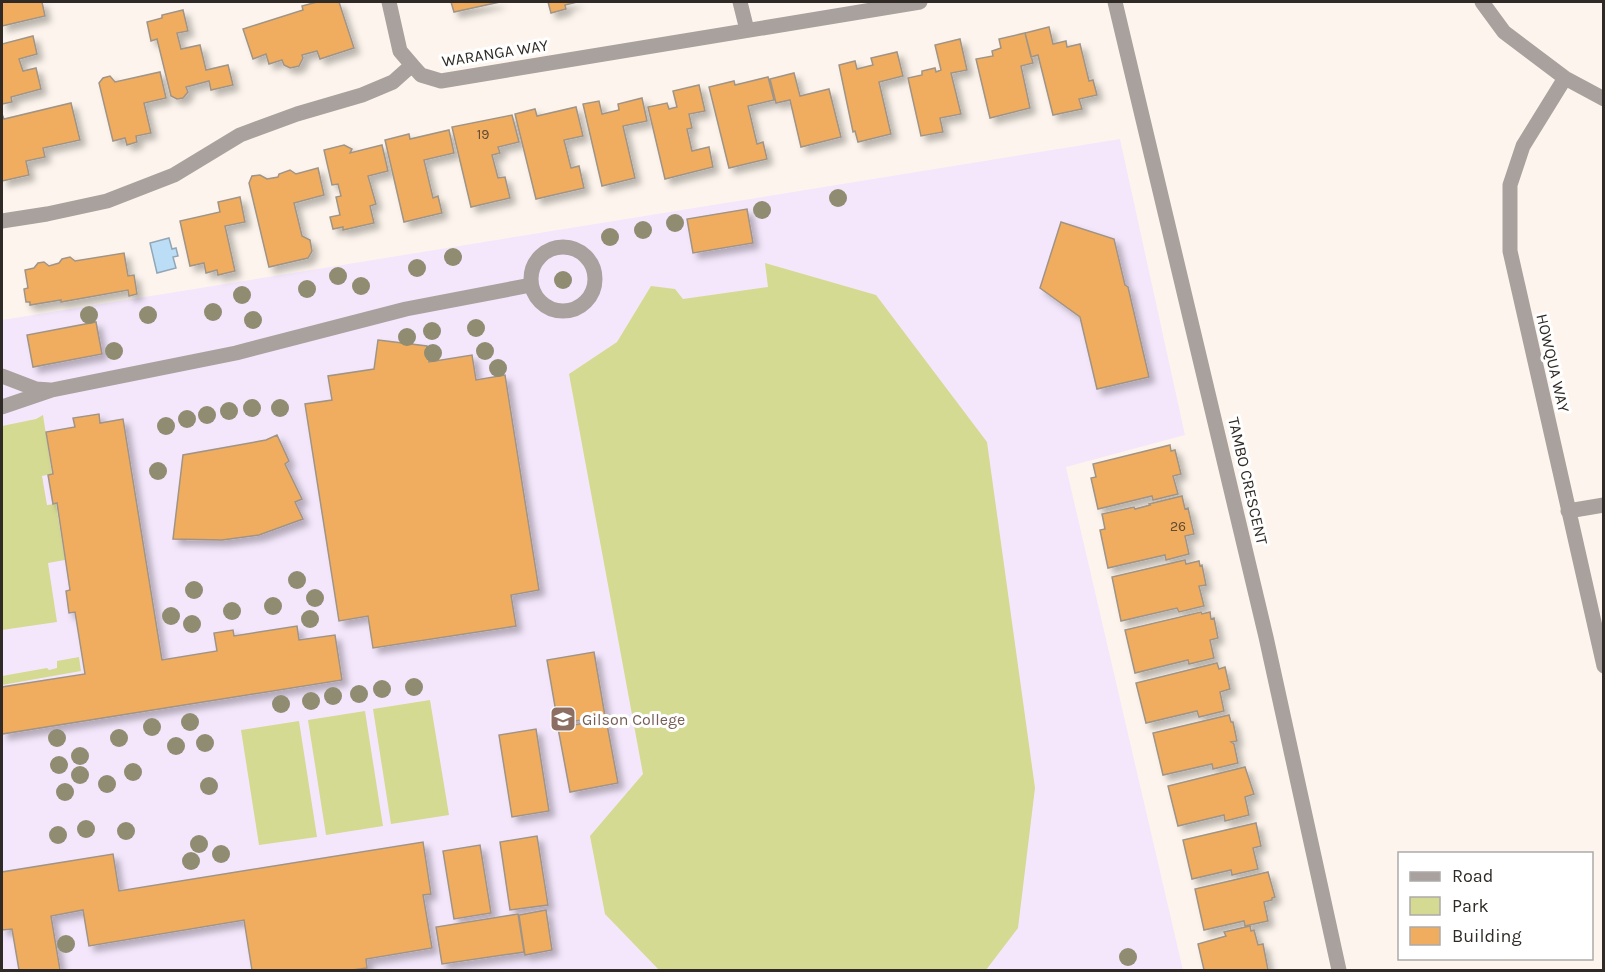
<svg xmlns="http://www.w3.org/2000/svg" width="1605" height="972" viewBox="0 0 1605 972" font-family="Karla,sans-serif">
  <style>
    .education { fill: #f4e7fc }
    .green { fill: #d4da91 }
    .water { fill: #bbddf5; stroke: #91a7b7; stroke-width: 1.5 }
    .building { fill: #f1ad5f; stroke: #a09487; stroke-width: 1.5; filter: url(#shadow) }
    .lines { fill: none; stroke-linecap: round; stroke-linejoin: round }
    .minor { stroke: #a9a19d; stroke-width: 15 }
    .tree { fill: #8f8c72 }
    .labels { text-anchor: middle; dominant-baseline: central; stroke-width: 6; stroke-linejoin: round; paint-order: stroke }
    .number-label { font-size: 14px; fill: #604b34 }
    .street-label { font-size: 16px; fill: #2f2a25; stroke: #fff }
    .education-label { font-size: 16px; fill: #785e54; stroke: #fff; text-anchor: start }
  </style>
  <defs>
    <filter id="shadow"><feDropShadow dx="5.5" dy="5.5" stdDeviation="3" flood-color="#0004"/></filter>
  </defs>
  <rect width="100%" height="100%" fill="#fdf5ed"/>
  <path class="education" d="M1120,139L1185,435L1066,467L1183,970H2V320Z"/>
  <path class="green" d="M765,263L876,295L987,442L1035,788L1018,928L986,970H659L605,914L590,836L643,774L569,374L617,342L651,286L675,289L683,299L768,287Z
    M43,415L52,474L42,476L47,505L56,504L65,560L48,563L57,622L2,630V426L36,419Z
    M79,657L81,671L2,685V676L47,668L49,670L57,668V661Z
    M430,700L449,815L391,824L373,709Z
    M365,711L383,826L326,835L308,720Z
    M299,721L317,837L259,845L241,730Z"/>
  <path class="water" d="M169,238L172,249L176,248L178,256L173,257L176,268L157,273L150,243Z"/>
  <path class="building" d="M2,2H42L45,16L2,26Z
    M317,2H339L354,48L320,59L317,51L302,55L303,58L299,66L290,68L284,65L282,60L269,64L266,54L253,59L243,29L303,10L302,6Z
    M451,2H500L454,12Z
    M548,2H577L565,5L566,9L551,13Z
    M183,10L188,31L177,33L181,49L200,45L206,70L228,65L233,85L211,90L209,81L186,87L188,92L183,98L177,99L171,96L157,39L151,41L147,22L162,18V15Z
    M1049,27L1053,44L1066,41L1067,47L1080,44L1089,81L1093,80L1097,95L1079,99L1082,109L1053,115L1038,55L1031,57L1025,33Z
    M1025,33L1033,63L1021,66L1030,108L990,118L976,59L993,56L992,51L1001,48L999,39Z
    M33,36L37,54L19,59L23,71L36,68L41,89L11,97L12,102L2,104V44Z
    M960,39L967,70L951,73L961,114L940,118L943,132L921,136L908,78L922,75V71L935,68L936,72L941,70L935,45Z
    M897,52L903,76L879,82L891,134L858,142L855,131L853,132L839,65L855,61L857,69L873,65L871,58Z
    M160,72L166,98L144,103L151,133L136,136L137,142L127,145L125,138L113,141L99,83L103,78L110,76L115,82Z
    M794,73L800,96L829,89L841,137L801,147L790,100L776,103L770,79Z
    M768,77L774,100L748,106L757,144L763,142L767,159L729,168L709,87L734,81L735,85Z
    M699,85L705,111L689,114L692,128L687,129L692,151L709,147L713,167L665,179L648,107L667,103L669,109L677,107L673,91Z
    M642,98L647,121L623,126L635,178L602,186L583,104L599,101L602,114L619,110L618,104Z
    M71,103L80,140L43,148L45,157L26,161L29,175L2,181V114L4,119Z
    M576,107L583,136L564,140L571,168L579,166L584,188L536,199L515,114L535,109L537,116Z
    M512,115L519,142L498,147L500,153L492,155L498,178L505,177L510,198L471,207L452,127Z
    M449,130L454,153L424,160L433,198L438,196L442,213L404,222L385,140L409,134L410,139Z
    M344,145L352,149L350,153L382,145L388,171L368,176L376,204L370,206L374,223L343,230V227L333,229L330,217L340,215L336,197L341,196L338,184L332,185L324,150Z
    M318,168L324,195L294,203L302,236L310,240L312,251L308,258L269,267L249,183L252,176L260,175L267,179L278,177L279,174L290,170L296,174Z
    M240,197L245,222L225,226L235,271L218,275L217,270L206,273L204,263L190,266L180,221L220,212L218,202Z
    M747,209L753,243L693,253L687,219Z
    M1061,222L1114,239L1125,285L1128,287L1149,377L1097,389L1080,317L1040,288Z
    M124,253L128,276L134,275L137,294L129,296L128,290L61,302V300L30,305V302H26L24,289L28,288L25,270L34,268L38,263L44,262L49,266L59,263L62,259L70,257L75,261Z
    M96,322L102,354L33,367L27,335Z
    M378,340L427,346L429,362L472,355L476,380L505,375L539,590L511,595L516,626L373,648L368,616L339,621L305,404L332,400L328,376L374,369Z
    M99,414L100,423L123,419L162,660L217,651L214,633L233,630L234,636L297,626L299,640L335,635L342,680L2,734V687L85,674L75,612L69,613L66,591L70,590L57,503L53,504L48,475L53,474L46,432L75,427L73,418Z
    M277,435L289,461L285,464L302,499L295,502L303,519L259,535L222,540L173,539L183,455L266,440Z
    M1170,445L1171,451L1175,450L1181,474L1173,476L1178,494L1153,500L1152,496L1098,509L1091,478L1096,477L1093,464Z
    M1182,496L1185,509L1188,508L1194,534L1185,536L1189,554L1166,560L1165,555L1108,568L1100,530L1105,529L1102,514L1134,507L1135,509L1150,505L1149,504Z
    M1185,560L1186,564L1199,561L1200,566L1202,565L1206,585L1199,586L1204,606L1179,612L1177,608L1121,621L1112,577Z
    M1201,612L1202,614L1210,612L1211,619L1214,618L1218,638L1210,640L1214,658L1189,664L1188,660L1135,673L1125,630Z
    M594,652L605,716L558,724L547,660Z
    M1217,663L1219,669L1225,667L1230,689L1220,692L1224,711L1199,717L1197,711L1146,723L1136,683Z
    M1229,715L1231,722H1233L1237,741L1231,742L1234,744L1238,763L1213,769L1212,764L1163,775L1153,733Z
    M606,719L618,783L570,792L558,728Z
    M536,729L549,811L512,817L499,735Z
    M1245,767L1254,794L1245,797L1249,815L1225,821L1224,815L1178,826L1168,786Z
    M1256,823L1261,846L1253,848L1258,869L1232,875L1231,870L1192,879L1183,840Z
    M537,836L548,905L510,910L500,842Z
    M423,842L431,894L423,895L432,948L366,959L367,968L352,970H252L244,920L89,946L83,910L51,916L60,970H19L12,929L2,930V872L113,854L119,891Z
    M480,845L491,913L454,919L443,851Z
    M1268,872L1275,897L1272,898V900L1264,902L1268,921L1245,926L1244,921L1204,930L1195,889Z
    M546,910L552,950L525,955L519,915Z
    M518,914L524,952L442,964L436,927Z
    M1250,926L1251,931L1254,930L1258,945L1263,944L1268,970H1204L1198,944L1226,936L1224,932Z"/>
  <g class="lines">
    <path class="minor" d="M389,2L400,51L412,65
      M740,2L747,30
      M1115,2L1266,637L1339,970
      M1482,2L1504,32L1565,78L1604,99
      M1565,78L1523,146L1510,185V251L1604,666
      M2,221L47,214L107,201L174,175L240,135L297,114L362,95L393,82L412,65L421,75L441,81L920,2
      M531 279a32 32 0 1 1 64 0a32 32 0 1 1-64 0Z
      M2,376L36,389L50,390
      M2,407L52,390L236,353L406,309L531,285
      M1568,511L1604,505"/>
  </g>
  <g class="tree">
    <circle cx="838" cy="198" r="9"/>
    <circle cx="762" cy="210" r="9"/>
    <circle cx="675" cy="223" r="9"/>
    <circle cx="643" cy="230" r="9"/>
    <circle cx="610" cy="237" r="9"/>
    <circle cx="453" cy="257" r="9"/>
    <circle cx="417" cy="268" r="9"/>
    <circle cx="338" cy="276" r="9"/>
    <circle cx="563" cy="280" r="9"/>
    <circle cx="361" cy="286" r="9"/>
    <circle cx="307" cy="289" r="9"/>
    <circle cx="242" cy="295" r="9"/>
    <circle cx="213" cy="312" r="9"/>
    <circle cx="89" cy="315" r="9"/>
    <circle cx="148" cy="315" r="9"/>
    <circle cx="253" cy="320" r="9"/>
    <circle cx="476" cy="328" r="9"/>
    <circle cx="432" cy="331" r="9"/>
    <circle cx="407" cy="337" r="9"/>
    <circle cx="114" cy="351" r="9"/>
    <circle cx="485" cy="351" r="9"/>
    <circle cx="433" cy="353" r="9"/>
    <circle cx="498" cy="368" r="9"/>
    <circle cx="252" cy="408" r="9"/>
    <circle cx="280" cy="408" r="9"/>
    <circle cx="229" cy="411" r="9"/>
    <circle cx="207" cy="415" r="9"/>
    <circle cx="187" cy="419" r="9"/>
    <circle cx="166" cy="426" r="9"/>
    <circle cx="158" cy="471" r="9"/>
    <circle cx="297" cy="580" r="9"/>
    <circle cx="194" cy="590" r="9"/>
    <circle cx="315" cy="598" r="9"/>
    <circle cx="273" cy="606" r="9"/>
    <circle cx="232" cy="611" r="9"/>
    <circle cx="171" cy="616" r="9"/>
    <circle cx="310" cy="619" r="9"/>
    <circle cx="192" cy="624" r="9"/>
    <circle cx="414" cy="687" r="9"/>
    <circle cx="382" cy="689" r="9"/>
    <circle cx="359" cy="694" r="9"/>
    <circle cx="333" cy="696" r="9"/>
    <circle cx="311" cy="701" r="9"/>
    <circle cx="281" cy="704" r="9"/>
    <circle cx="190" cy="722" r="9"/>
    <circle cx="152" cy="727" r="9"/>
    <circle cx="57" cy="738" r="9"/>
    <circle cx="119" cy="738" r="9"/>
    <circle cx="205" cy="743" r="9"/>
    <circle cx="176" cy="746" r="9"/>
    <circle cx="80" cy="756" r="9"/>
    <circle cx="59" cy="765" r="9"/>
    <circle cx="133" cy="772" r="9"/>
    <circle cx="80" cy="775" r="9"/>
    <circle cx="107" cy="784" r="9"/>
    <circle cx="209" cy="786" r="9"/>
    <circle cx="65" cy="792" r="9"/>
    <circle cx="86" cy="829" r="9"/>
    <circle cx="126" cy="831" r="9"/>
    <circle cx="58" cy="835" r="9"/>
    <circle cx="199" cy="844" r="9"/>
    <circle cx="221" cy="854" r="9"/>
    <circle cx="191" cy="861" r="9"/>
    <circle cx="66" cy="944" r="9"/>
    <circle cx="1128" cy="957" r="9"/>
  </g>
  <defs>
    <g id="school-square" transform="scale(1.35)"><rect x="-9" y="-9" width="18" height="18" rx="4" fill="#8d6e63" stroke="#fff"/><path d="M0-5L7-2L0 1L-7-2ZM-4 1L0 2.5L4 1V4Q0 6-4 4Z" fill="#fff"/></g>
  </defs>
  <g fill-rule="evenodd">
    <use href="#school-square" x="563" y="719"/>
  </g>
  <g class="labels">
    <g class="number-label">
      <text x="483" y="134">19</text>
      <text x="1178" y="526">26</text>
    </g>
    <g class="street-label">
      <text transform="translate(495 53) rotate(-9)">WARANGA WAY</text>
      <text transform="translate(1553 363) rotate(77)">HOWQUA WAY</text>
      <text transform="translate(1248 481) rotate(77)">TAMBO CRESCENT</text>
    </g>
    <g class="education-label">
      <text x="582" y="719">Gilson College</text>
    </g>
  </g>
  <rect width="1605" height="972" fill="none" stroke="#2f2a25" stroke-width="6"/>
  <rect x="1398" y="852" width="195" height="108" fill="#ffffff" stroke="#acaaa8" stroke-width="1.5"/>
  <rect x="1410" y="872" width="30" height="9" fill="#a9a19d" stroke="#acaaa8" stroke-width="1.5"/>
  <text x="1452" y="882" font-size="18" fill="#2f2a25">Road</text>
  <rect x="1410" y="897" width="30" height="18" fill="#d4da91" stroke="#acaaa8" stroke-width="1.5"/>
  <text x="1452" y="912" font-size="18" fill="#2f2a25">Park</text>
  <rect x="1410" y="927" width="30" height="18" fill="#f1ad5f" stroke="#acaaa8" stroke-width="1.5"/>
  <text x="1452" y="942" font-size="18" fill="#2f2a25">Building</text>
</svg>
